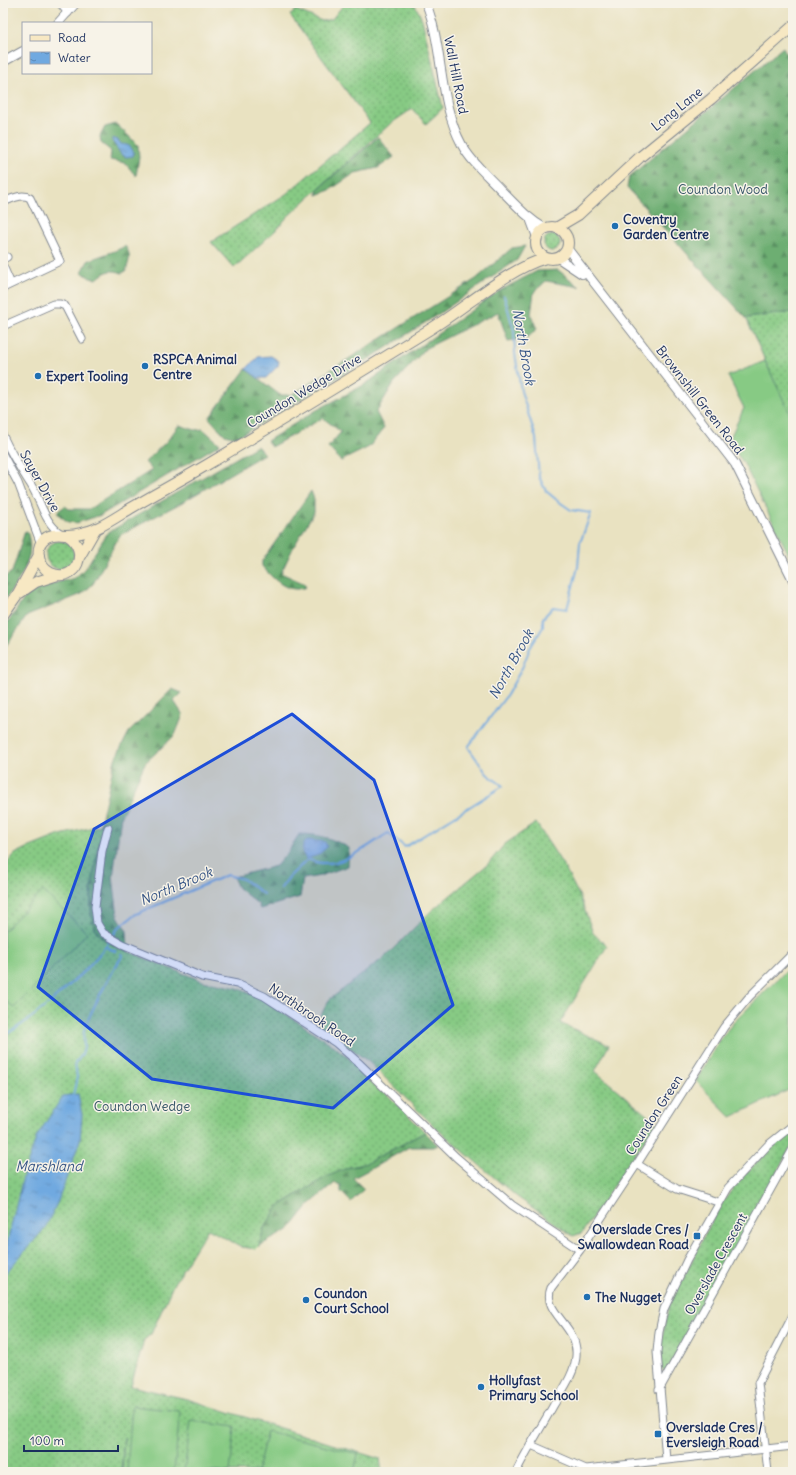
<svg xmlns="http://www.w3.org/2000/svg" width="796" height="1475" viewBox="0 0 796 1475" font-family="Delius,sans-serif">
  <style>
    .grass { fill: url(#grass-dots); stroke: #517c71 }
    .forest { fill: url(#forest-firs); stroke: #446e68 }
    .garden { fill: #87ca84; stroke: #517c71 }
    .water { fill: url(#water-ripples); stroke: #466c9f }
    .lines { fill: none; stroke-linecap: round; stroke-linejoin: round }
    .stream { stroke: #70a9e0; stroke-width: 2 }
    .minor-casing { stroke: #828890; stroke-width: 9 }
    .tertiary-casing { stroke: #828890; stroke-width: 10 }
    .secondary-casing { stroke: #828890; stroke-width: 12 }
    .minor { stroke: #fff; stroke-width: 7 }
    .tertiary { stroke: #fff; stroke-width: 8 }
    .secondary { stroke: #f7e8c3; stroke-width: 10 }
    .marked { fill: #1d4ed8; fill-opacity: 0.2; stroke: #1d4ed8; stroke-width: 3; stroke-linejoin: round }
    .poi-dot { fill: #1f6fb2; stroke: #f7f3e8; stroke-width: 1.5 }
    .labels { text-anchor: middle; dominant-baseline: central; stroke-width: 3; stroke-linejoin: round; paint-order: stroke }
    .street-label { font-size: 13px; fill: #1b2f5e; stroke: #f7f3e8 }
    .park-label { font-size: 13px; fill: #365668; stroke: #f7f3e8 }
    .poi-label { font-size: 13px; font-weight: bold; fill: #1b2f5e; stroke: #f7f3e8; text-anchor: start }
    .water-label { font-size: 14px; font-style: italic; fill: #355485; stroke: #f7f3e8 }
  </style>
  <defs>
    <pattern id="grass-dots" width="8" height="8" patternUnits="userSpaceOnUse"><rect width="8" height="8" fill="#87ca84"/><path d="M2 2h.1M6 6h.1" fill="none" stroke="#6ea46f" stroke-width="1.8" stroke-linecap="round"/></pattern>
    <pattern id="forest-firs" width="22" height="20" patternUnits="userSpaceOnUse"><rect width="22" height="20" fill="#6dae72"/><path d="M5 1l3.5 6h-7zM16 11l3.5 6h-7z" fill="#598e61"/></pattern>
    <pattern id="water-ripples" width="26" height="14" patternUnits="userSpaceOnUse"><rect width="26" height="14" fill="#70a9e0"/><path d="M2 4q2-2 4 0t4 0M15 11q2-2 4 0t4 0" fill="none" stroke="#5b8ab9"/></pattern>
  </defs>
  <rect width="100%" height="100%" fill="#f7f3e8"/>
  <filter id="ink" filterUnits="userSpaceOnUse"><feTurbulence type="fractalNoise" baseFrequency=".025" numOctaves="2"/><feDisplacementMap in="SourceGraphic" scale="8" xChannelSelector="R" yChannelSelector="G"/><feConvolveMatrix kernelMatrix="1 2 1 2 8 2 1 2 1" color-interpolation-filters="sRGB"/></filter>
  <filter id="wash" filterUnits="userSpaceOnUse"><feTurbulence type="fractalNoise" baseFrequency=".012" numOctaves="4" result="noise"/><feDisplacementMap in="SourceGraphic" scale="16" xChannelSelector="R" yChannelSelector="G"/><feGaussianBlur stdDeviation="0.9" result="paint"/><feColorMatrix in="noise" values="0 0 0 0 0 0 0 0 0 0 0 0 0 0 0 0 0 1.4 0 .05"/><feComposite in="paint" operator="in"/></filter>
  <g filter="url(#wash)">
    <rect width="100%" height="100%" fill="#e9e2c1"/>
    <path class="grass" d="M345,3H414L422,19L443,108L426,124L412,109L390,124L287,217L278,228L234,268L211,242L286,194L370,123L290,15L296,10L322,21L332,19Z
      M544 243a8 8 0 1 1 16 0a8 8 0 1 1-16 0Z
      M793,312V423L746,318Z
      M46 555a14 14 0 1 1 28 0a14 14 0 1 1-28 0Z
      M536,823L563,865L580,897L593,933L607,946L560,1023L609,1045L595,1071L656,1123L582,1233L573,1236L516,1196L437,1129L369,1062L317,1023L329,1000L386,956L430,912L487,865L505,844Z
      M106,824L97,850L91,908L122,949L202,981L237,988L263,999L334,1046L358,1066L425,1132L367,1163L347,1168L298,1194L279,1206L264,1228L259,1246L256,1249L242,1247L208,1229L174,1283L151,1334L144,1340L131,1386L187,1399L380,1459L382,1472H122L124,1437L121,1472H3V868L15,854L25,849L60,835Z
      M788,1132L793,1134V1143L677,1353L667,1370H663L661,1368L662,1337L669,1306L719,1207L740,1179Z"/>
    <path class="forest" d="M783,47L793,67V312L746,318L627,188L629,177Z
      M116,124L138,145L139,157L136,176L125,163L110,160L111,151L101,143L100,136L105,127Z
      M378,137L394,157L378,168L355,173L330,190L317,195L318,189Z
      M125,246C132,255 129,260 126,271L122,273C112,269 105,271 97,279L90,278L82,272L88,261C100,255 113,253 125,246Z
      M525,246L517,260L440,313L372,357L236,438L225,435L209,418L246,369L280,395H291L476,279L512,248Z
      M558,270L580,287L546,281L534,292L531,315L537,329L527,338L508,341L498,312L426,348L394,383L376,412L384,428L369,447L341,461L328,447L341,432L323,418L271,447L267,441L315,411L364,385L501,290L537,271Z
      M179,425L195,430L203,429L220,444L101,515L76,523L68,522L59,515L57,512L65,506L69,509H89L152,470L145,462L167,441Z
      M257,446L264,454L181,503L120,535L93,584L82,594L27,616L3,650V629L26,596L42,586L75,578L87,566L107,533Z
      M311,491L314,499V512L293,548L281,573L303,583L306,587C288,595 272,578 262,566V561Z
      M25,531H27C37,561 18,579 3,604V578L12,572Z
      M172,689L182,693L174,701L183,715L175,735L145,763L121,816L113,877L118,916L127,931L128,951C119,948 107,943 101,937C79,919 98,848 106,825H100L115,759L129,732Z
      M299,834C318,834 332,838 349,848L348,866L320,876L303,879L300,897L260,909L258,904L238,888L233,877L276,866L288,852Z
      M425,1132L438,1145L434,1147H409L378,1165L353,1178L364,1189L351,1202L341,1192V1185L335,1183L309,1205L290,1229L259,1246L264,1228L279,1206L326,1177L347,1168L367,1163Z"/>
    <path class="garden" d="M765,361L793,420V563L743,462L728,442L744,408L728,376Z
      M43,891L87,933L14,1008L3,998V932Z
      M793,964V1088L731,1117L696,1081L719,1041L733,1023Z
      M132,1406L180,1411L174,1472H127Z
      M191,1421L235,1427L230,1472H184Z
      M267,1431L358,1454L354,1472H257Z"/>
    <path class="water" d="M112,138L118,140L121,144C129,145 131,146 134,153L133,156L126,157L121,154L112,141Z
      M271,356L279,361L278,366L266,378H258L246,369L258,357Z
      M307,840L325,842L327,847L318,855L306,859C302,853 301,845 307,840Z
      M78,1094L82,1115L80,1140L58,1201L45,1228L3,1276L8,1239L24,1173L37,1136L63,1096Z"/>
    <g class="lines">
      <path class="stream" d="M281,888L289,877L308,859C336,873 365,848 388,833L405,847L503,786L487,774L468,747L507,695L522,668L530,648L543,627V618L553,607L567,609L578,567L580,543L591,513L571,510L558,501L546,491L539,477L536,438L521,391L515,353L514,330L504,296
        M113,936L118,928L136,914L227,875L243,879L263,894
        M106,947L115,951
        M3,1036C34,1020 91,969 110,940
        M73,1095L77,1077L75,1063C92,1046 78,1041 86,1024C97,1000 108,977 123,955L121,954"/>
    </g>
  </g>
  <g filter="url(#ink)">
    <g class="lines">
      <g class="minor-casing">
        <path id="minor" d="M60,3L68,13
          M3,202C12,199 21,193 30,198L60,261L3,288
          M3,259L7,257
          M3,266L11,284
          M3,326L53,304H60L65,306L82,339
          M3,436C12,456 20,468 31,485C41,501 44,522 60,533
          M3,455L18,483L41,544
          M108,828L102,851L95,907L97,923L103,933L122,944L202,977L237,984L264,996L336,1043L360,1064L456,1157L512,1205L580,1250
          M637,1164L677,1189L718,1202
          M659,1390L793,1149
          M531,1445L586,1469L793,1446
          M666,1459L657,1352L659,1332L664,1309L687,1260L728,1188L768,1145L793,1125
          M516,1472C527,1450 540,1429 552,1408C561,1392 575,1374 576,1356C579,1325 541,1313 551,1288L580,1250L637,1164L724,1027L749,997L793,953
          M768,1472L758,1383L793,1315"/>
      </g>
      <g class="tertiary-casing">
        <path id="tertiary" d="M426,3C444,48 438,101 462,145C471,162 487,175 500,189C515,204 527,218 546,229
          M58,23L76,3
          M3,62L23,51
          M531,221L537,237
          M567,248L735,464L793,580
          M558,258L582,274"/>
      </g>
      <g class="secondary-casing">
        <path id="secondary" d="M536 243a16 16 0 1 1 32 0a16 16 0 1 1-32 0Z
          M556,228L578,215L640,157L711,99L793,26
          M67,535C91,550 76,584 51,573C38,567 33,545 47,537C55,533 60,535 67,535C76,535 90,531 97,528C110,522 121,514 133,507C157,493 181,480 205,466C281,421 356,375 432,328C466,307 508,269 546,258
          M80,556L96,528
          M20,593L36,582L58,575
          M3,615L17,595L39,555"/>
      </g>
      <use href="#minor" class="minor"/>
      <use href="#tertiary" class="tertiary"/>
      <use href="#secondary" class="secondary"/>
    </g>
  </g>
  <path class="marked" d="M292,714L374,780L453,1005L333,1108L152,1079L38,987L94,829Z"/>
  <g class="poi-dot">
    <circle cx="615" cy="226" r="4"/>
    <circle cx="145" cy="366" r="4"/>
    <circle cx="38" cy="376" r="4"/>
    <rect x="693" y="1232" width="8" height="8" rx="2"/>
    <circle cx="587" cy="1297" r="4"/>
    <circle cx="306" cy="1300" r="4"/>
    <circle cx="481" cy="1387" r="4"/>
    <rect x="654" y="1430" width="8" height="8" rx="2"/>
  </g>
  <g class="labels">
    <g class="street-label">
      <text transform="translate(456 75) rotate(79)">Wall Hill Road</text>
      <text transform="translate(677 109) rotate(-39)">Long Lane</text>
      <text transform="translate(304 391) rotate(-31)">Coundon Wedge Drive</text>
      <text transform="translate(700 400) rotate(52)">Brownshill Green Road</text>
      <text transform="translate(40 481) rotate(61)">Sayer Drive</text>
      <text transform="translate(312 1015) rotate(34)">Northbrook Road</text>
      <text transform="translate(654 1115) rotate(-57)">Coundon Green</text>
      <text transform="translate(716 1264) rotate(-61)">Overslade Crescent</text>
    </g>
    <g class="park-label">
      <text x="723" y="189">Coundon Wood</text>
      <text x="142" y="1106">Coundon Wedge</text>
    </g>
    <g class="poi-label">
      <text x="623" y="219">Coventry<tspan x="623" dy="15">Garden Centre</tspan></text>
      <text x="153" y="359">RSPCA Animal<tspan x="153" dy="15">Centre</tspan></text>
      <text x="46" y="376">Expert Tooling</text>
      <text x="689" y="1229" text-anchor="end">Overslade Cres /<tspan x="689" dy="15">Swallowdean Road</tspan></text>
      <text x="314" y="1293">Coundon<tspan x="314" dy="15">Court School</tspan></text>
      <text x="595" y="1297">The Nugget</text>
      <text x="489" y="1380">Hollyfast<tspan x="489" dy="15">Primary School</tspan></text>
      <text x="666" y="1427">Overslade Cres /<tspan x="666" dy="15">Eversleigh Road</tspan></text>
    </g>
    <g class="water-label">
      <text transform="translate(524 347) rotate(80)">North Brook</text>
      <text transform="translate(511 664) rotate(-61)">North Brook</text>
      <text transform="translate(176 886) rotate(-23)">North Brook</text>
      <text x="49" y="1166">Marshland</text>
    </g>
  </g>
  <rect width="796" height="1475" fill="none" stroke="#f7f3e8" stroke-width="16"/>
  <rect x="22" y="22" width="130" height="52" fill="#f7f3e8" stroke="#9fa5b1"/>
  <rect x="30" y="35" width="20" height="6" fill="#f7e8c3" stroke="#9fa5b1"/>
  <text x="58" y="42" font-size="12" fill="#1b2f5e">Road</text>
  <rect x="30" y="52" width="20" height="12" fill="url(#water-ripples)" stroke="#9fa5b1"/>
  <text x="58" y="62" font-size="12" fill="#1b2f5e">Water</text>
  <path d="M24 1445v6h94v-6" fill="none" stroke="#1b2f5e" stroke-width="2"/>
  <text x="30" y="1445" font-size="12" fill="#1b2f5e" stroke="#f7f3e8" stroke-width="3" paint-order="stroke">100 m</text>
</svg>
